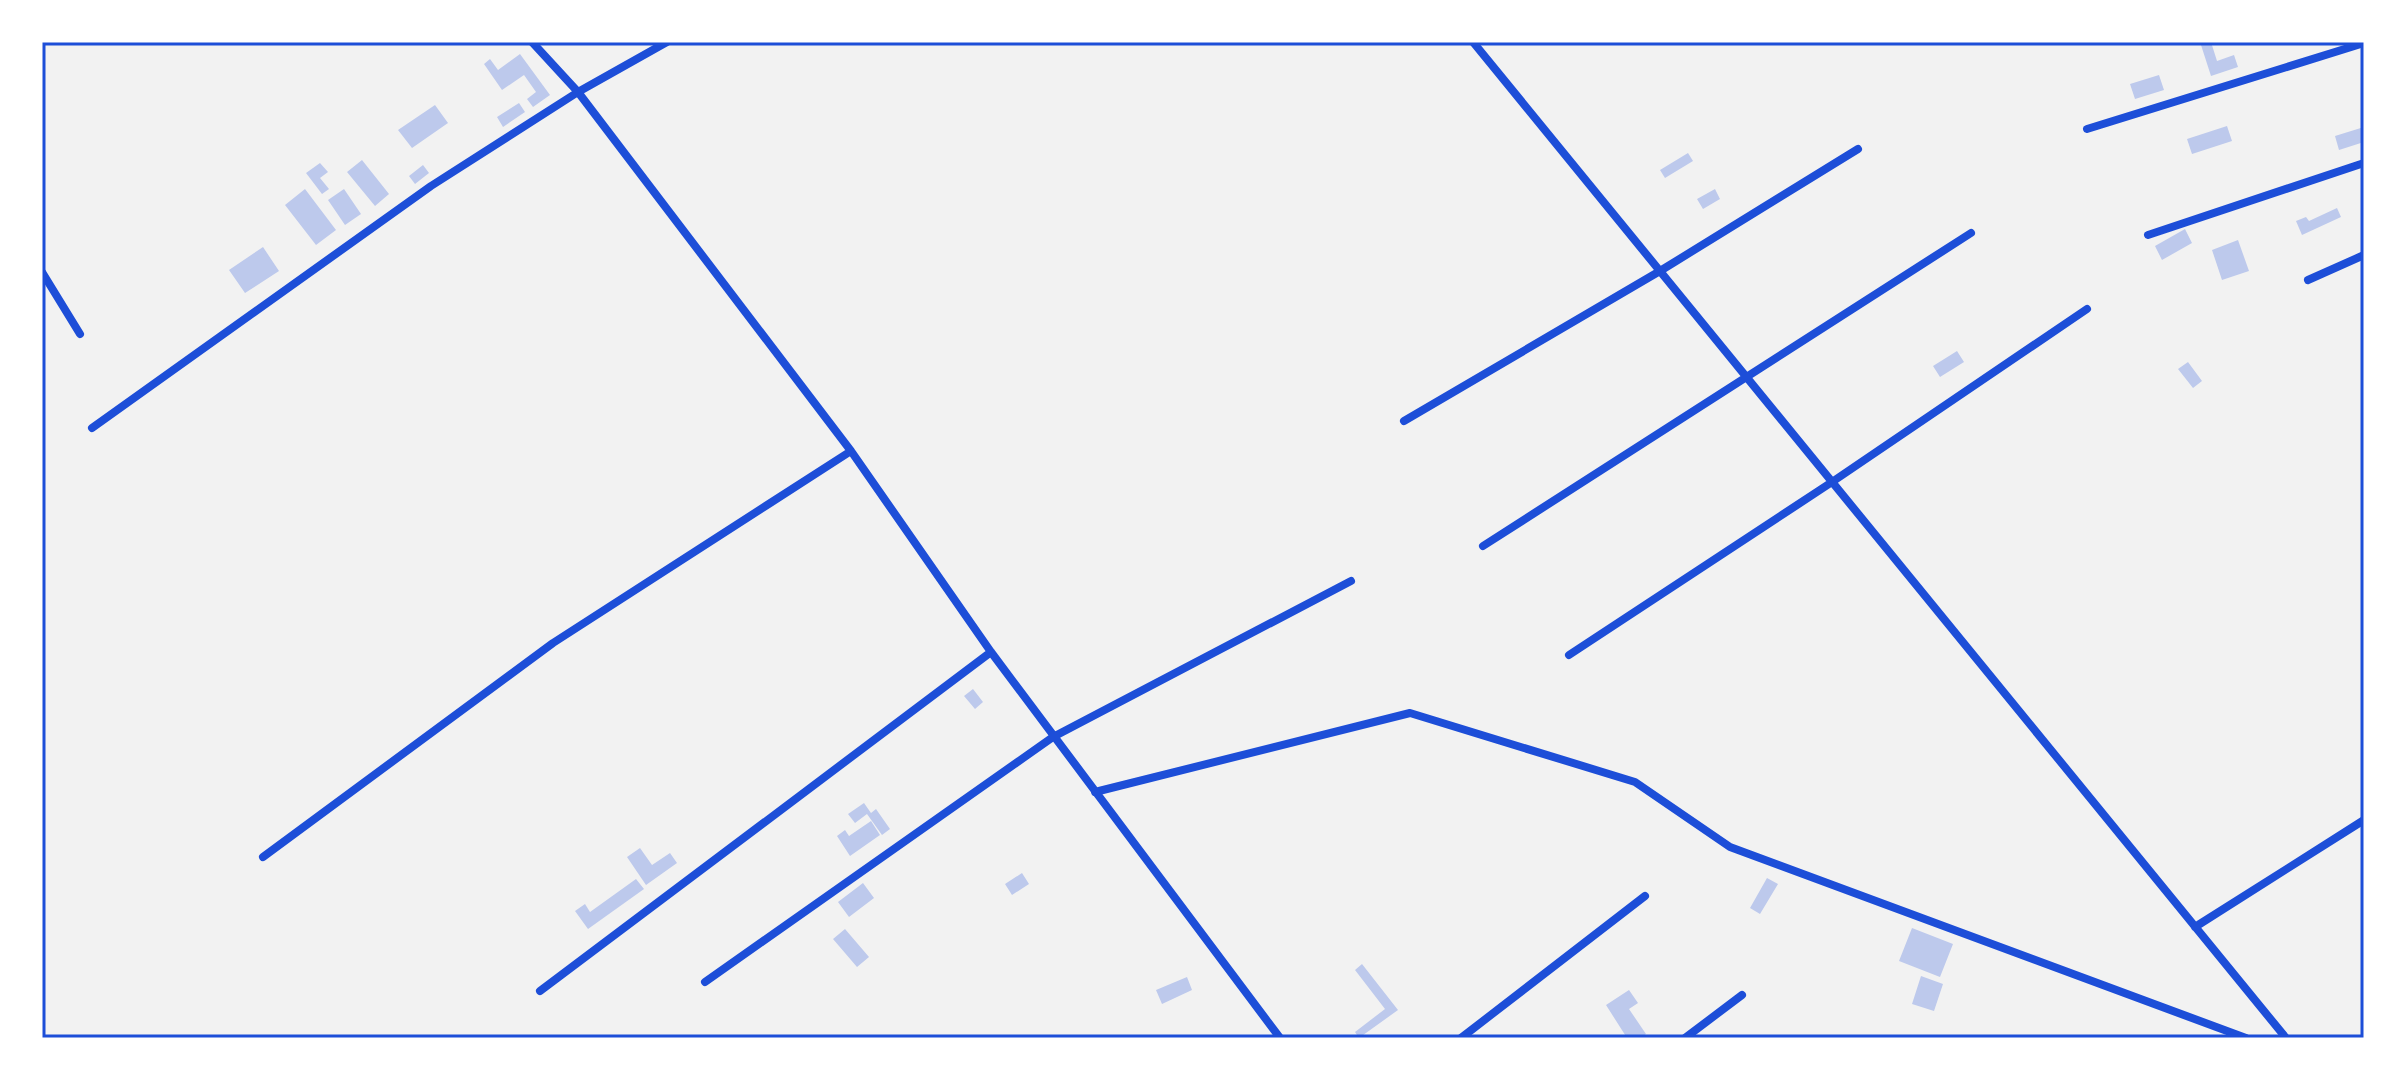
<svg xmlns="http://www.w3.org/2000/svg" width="2406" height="1080" viewBox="0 0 2406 1080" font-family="Arial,sans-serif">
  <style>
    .building { fill: #bdc9ec }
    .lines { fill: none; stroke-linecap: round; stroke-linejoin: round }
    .minor { stroke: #1d4ed8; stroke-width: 8 }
    .neatline { fill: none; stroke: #1d4ed8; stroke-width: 3 }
  </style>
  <rect width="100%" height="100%" fill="#f2f2f2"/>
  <path class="building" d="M2211,42L2217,61L2234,55L2238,67L2211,76L2201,45Z
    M520,54L550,95L533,107L527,99L536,92L524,75L502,90L484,64L490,59L498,70Z
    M2159,75L2164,90L2135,99L2130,84Z
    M519,103L525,112L503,127L497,117Z
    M435,105L448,123L412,148L398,130Z
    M2227,126L2232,141L2192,154L2187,139Z
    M2364,127V142L2339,150L2335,136Z
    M1688,153L1693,161L1665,178L1660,170Z
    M362,160L389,194L375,206L347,172Z
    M320,163L328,172L320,178L329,189L322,194L306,173Z
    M423,165L429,173L415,184L409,176Z
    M305,189L336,230L316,245L285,205Z
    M344,189L361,214L345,225L328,200Z
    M1715,189L1720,199L1703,209L1697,199Z
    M2337,208L2341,217L2302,235L2296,221L2306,217L2309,221Z
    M2185,229L2192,243L2162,260L2155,246Z
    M2238,240L2249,271L2222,280L2212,250Z
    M263,247L279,271L245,293L229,270Z
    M1957,351L1964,362L1940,377L1933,366Z
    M2188,362L2202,381L2193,388L2178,369Z
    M973,689L983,702L975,709L964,696Z
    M864,803L871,813L876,809L890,829L882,835L867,814L855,823L848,814Z
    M871,821L880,835L850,856L837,836L845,830L849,836Z
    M640,848L652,865L670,853L677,863L646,885L627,857Z
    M1022,873L1029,884L1012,895L1005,884Z
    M1767,878L1778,884L1760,914L1750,908Z
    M636,879L644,889L588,929L575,911L585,904L590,912Z
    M863,883L874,898L849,917L838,902Z
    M1912,928L1953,944L1940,977L1899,961Z
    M845,929L869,957L857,967L833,939Z
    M1362,964L1398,1010L1359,1038L1355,1032L1385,1009L1355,970Z
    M1921,976L1943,984L1934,1011L1912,1004Z
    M1187,977L1192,990L1162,1004L1156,990Z
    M1629,990L1638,1003L1629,1009L1646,1034L1640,1038H1627L1606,1005Z"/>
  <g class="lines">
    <path class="minor" d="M532,42L578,92L851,451L991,652L1280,1038
      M1473,42L2286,1038
      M2087,129L2364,43
      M2148,235L2364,163
      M42,272L80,334
      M2308,280L2364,255
      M1404,421L1660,271L1858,149
      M92,428L431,186L578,92L667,42
      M1483,546L1971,233
      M1569,655L1832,482L2087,309
      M1095,792L1410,713L1635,782L1730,847L2246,1038
      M263,857L553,643L851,451
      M2195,927L2364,820
      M705,982L1053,737L1351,581
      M540,991L991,652
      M1461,1038L1645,896
      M1685,1038L1742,995"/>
  </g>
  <rect width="2406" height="1080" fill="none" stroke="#ffffff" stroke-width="88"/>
  <rect x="44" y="44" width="2318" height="992" class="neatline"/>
</svg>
